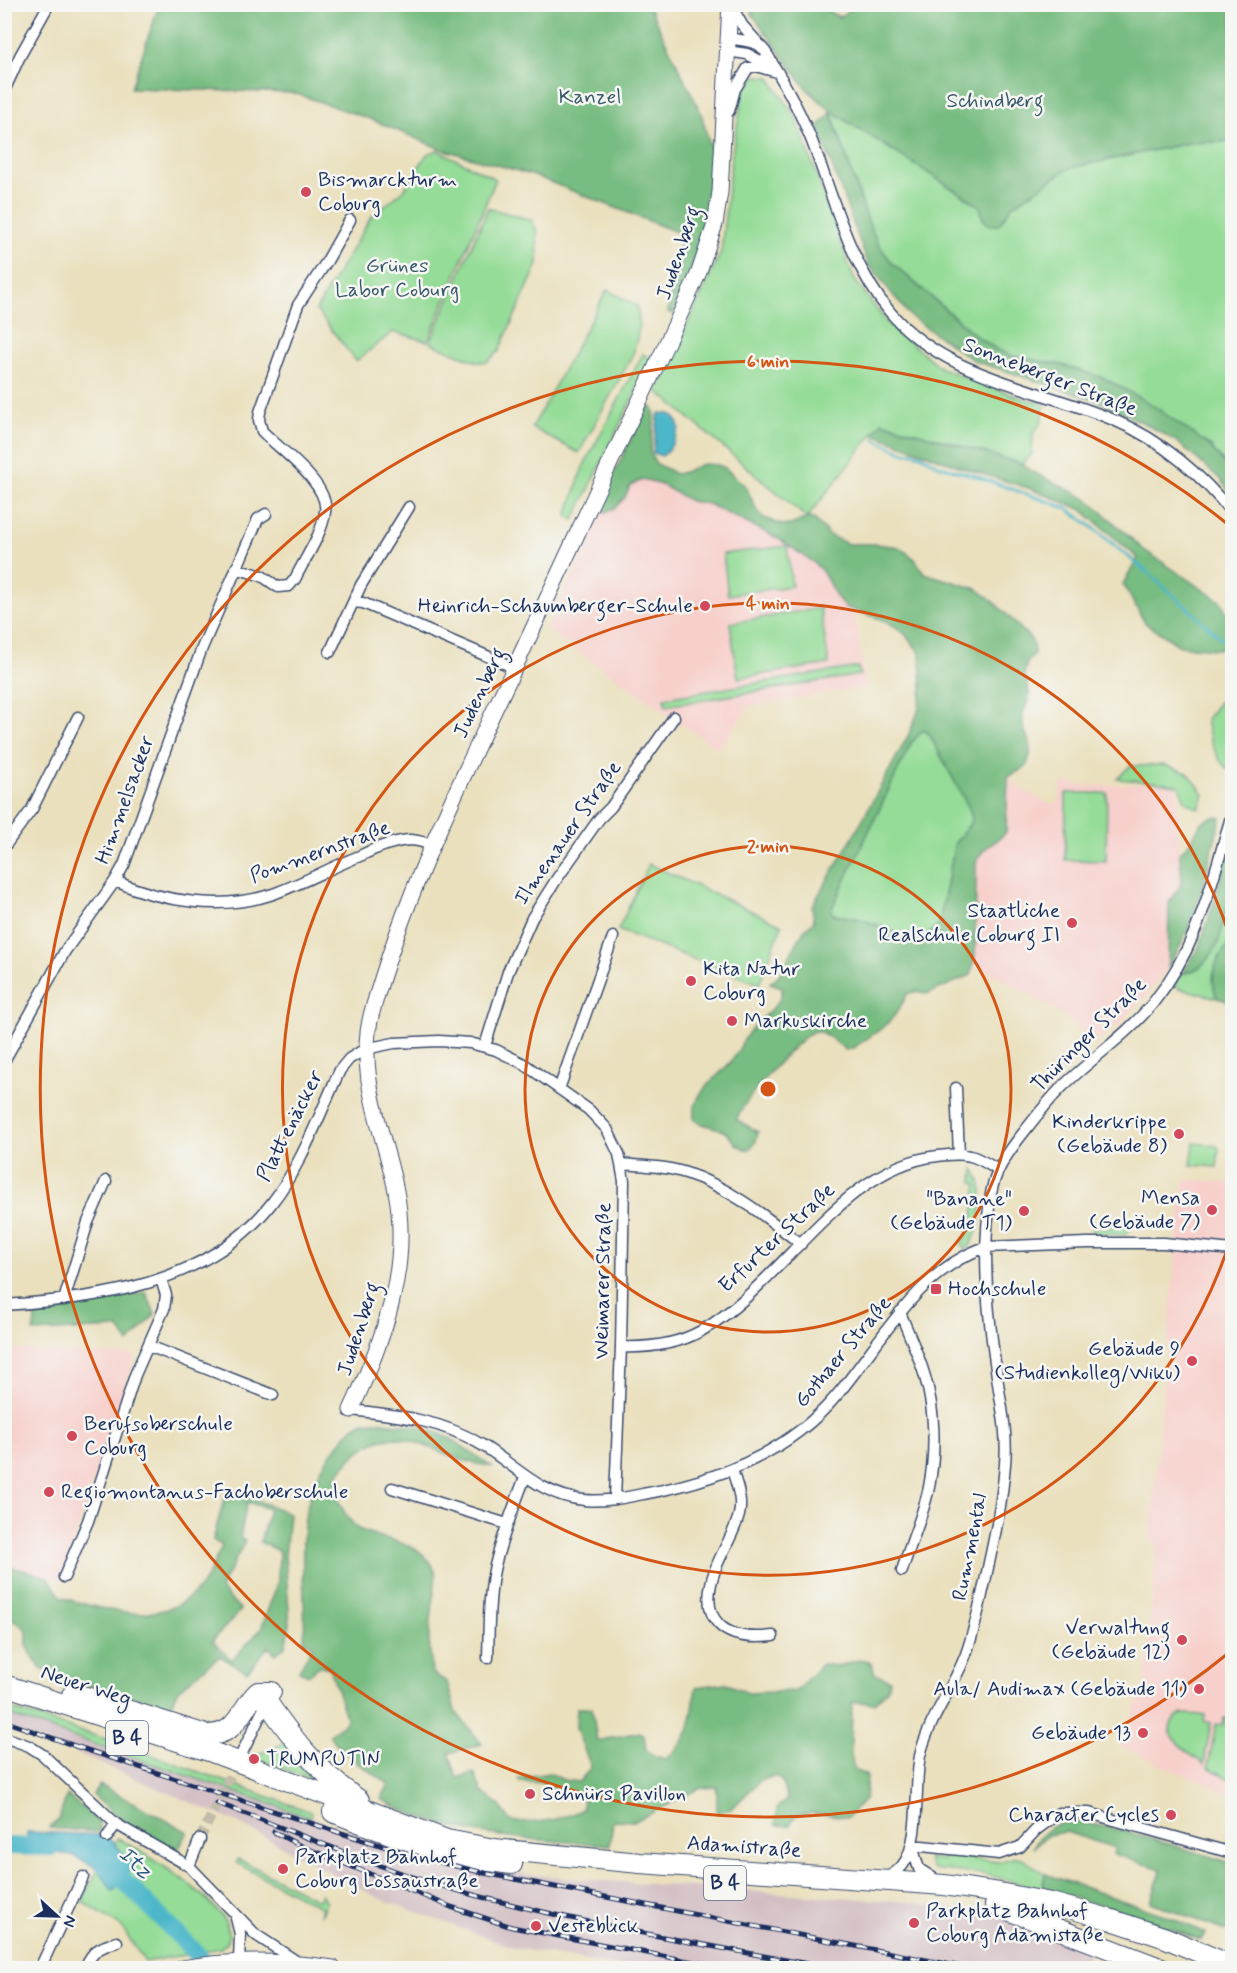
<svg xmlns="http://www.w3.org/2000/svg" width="1237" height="1973" viewBox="0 0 1237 1973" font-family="Mynerve,sans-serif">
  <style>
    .built { fill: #f7d0cc }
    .industrial { fill: #d2bec3 }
    .green { fill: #94dc97; stroke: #58867a; stroke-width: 1.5 }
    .forest { fill: #77bc80; stroke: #49766f; stroke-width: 1.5; fill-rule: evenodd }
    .water { fill: #4db7ca; stroke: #347394; stroke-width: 1.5 }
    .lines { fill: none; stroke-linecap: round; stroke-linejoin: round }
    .stream { stroke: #4db7ca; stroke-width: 3 }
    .river { stroke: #4db7ca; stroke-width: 18 }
    .street-tunnel { stroke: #c1bdaa; stroke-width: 10; stroke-dasharray: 10 5; stroke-linecap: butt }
    .street-casing { stroke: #3a4a6c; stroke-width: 13 }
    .secondary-casing { stroke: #3a4a6c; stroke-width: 17 }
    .highway-casing { stroke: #3a4a6c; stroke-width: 22 }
    .street { stroke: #fff; stroke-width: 10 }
    .secondary { stroke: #fff; stroke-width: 15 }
    .highway { stroke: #fff; stroke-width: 20 }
    .rail-casing { stroke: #1b2f5e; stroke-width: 5 }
    .rail { stroke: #f6f6f2; stroke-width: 3; stroke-dasharray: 9; stroke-linecap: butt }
    .ring { fill: none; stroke: #d45514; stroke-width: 3 }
    .poi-dot { fill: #d1495b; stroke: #f6f6f2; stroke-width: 2 }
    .labels { text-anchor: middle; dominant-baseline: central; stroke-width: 5; stroke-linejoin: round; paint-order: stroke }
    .shield { fill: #f6f6f2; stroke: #5d6b8a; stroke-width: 1.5 }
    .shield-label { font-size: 20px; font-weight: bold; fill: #1b2f5e }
    .park-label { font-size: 21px; fill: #395a6c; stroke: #f6f6f2 }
    .poi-label { font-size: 21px; fill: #1b2f5e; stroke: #f6f6f2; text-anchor: start }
    .street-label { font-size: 21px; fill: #1b2f5e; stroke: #f6f6f2 }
    .water-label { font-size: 22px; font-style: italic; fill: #2a587e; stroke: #f6f6f2 }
    .centre { fill: #d45514; stroke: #f6f6f2; stroke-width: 3 }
    .ring-label { font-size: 18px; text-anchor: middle; font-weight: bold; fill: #d45514; stroke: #f6f6f2; stroke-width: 5; stroke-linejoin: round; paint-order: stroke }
  </style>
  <rect width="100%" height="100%" fill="#f6f6f2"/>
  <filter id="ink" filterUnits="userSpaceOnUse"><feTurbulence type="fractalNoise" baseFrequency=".0167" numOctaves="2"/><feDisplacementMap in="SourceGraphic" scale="12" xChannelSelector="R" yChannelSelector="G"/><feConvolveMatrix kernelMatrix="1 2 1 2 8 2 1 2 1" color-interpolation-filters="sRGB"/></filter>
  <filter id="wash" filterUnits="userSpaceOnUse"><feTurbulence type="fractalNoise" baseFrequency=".008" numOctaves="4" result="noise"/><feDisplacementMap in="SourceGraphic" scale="24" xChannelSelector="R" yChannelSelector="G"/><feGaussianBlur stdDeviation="1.35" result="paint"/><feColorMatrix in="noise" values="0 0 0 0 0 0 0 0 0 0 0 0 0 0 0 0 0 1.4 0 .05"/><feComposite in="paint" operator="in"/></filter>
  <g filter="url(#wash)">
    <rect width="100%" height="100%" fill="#eae0bd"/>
    <path class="built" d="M624,464L776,536L850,583L866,687L750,706L718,749L546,629Z
      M1008,777L1025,791L1047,803L1058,804L1062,782L1085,786L1164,783L1177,787L1181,881L1179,887L1173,894L1167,942L1168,967L1148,993L1121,1023L1100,1040L1081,1031L1054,1009L974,964L976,863L979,854L984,849L1001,838L1006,832Z
      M1184,1179L1232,1183V1794L1172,1770L1120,1746L1145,1682L1157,1544L1150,1538L1177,1237Z
      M5,1349L136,1355L60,1580L5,1565Z"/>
    <path class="industrial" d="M4,1714L440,1860L507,1872L576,1879L910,1902L987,1913L1025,1924L1092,1948L1086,1968H628L515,1948L378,1898L238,1823L72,1751L5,1731Z"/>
    <path class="green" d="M756,76L769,77L796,118L854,279L888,324L941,368L1018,397L1045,404L1042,421L1033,434L1032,454L1022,464L882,422L807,518L657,391L721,252L732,153L745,83Z
      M831,111L980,206L983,219L999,224L1012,206L1069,168L1189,143L1232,141V472L1210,446L1149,403L1062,365L1012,356L996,349L978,337L892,263L878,244L868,221Z
      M437,150L496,179L428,341L393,332L356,361L316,310L371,217L404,190L427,154Z
      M488,208L531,220L537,231L538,264L499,351L487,362H478L430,343Z
      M607,290L637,306C641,323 638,340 632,356L579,453L532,428Z
      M643,354L651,359L574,520L567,516L583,467Z
      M787,546L792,586L728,595L723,554Z
      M820,608L829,664L738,678L730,623Z
      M858,667L860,675L666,706L664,698Z
      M1220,701L1232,711V772C1215,762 1209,738 1206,719Z
      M922,731H926L929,734L969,808L972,818L969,825L955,843L939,925L927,935L910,940C894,932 878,924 860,919C851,916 840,918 831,913V910L911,743Z
      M1163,765L1188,773L1204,794L1199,809L1185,801L1179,786L1164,783L1117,779L1130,766Z
      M1066,793H1107L1106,861L1065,860Z
      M649,864L782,925L759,984L618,930Z
      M1232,905V941C1216,958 1208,974 1217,998L1178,988L1175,983L1183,973L1190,972Z
      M1194,1143L1217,1146L1219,1149L1217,1167L1191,1165Z
      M974,1169C989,1188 981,1233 966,1251L961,1244L972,1226L977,1184L973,1183Z
      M1123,1218L1128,1222L1129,1230L1127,1235L1094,1234L1092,1229L1122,1226Z
      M4,1707L118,1743L311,1812L310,1817L5,1714Z
      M1182,1714L1205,1715L1204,1721L1211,1723L1204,1764C1189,1754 1151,1728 1182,1714Z
      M1224,1718L1232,1719V1780L1208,1767L1216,1724L1223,1725Z
      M288,1741L324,1784L257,1759L259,1753L265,1752Z
      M118,1838C138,1850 260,1918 221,1948L145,1962L121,1926L82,1902L93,1879Z
      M945,1855L998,1862L1016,1857L1021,1858L1045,1874L1042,1889L983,1874L932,1869L928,1858L943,1860Z
      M238,1859L318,1900L321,1894L326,1902L321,1915H320L322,1908L236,1863Z"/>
    <path class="forest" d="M753,4L821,5V7L839,17L858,4L1232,5V141L1189,143L1069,168L1012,206L999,225H989L983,219L980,206L831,111L807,89L752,14Z
      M159,5H645L649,7L701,113L715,165L705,226L687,283L673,314L668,312L682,234L532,175L441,149L370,119L294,93L131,88Z
      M831,113L868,221L878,244L892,263L977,337L996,349L1012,356L1062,365L1104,378L1149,403L1210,446L1232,474V496L1220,479L1176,441L1142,422L1098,401L975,361L911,317L868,264L818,127Z
      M647,406L653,408L655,416L650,451L655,463L676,474L684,472L703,464L718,465L725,468L746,487L757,511L764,518L782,525H791L807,518L814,519L830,536L848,544H876L899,547L915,559L924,573L977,589L993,601L1029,637L1033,644L1034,653L1027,663L1024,673L1030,695L1023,714V726L1030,744V755L1026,767L1008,777L1006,832C995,845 982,845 976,863L975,955L971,975L928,994L917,991L907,994C893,1025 880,1029 853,1048L846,1050C839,1045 824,1030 815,1031C801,1033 737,1107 737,1120L758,1132L756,1141L749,1150C731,1146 735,1137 722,1130C713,1126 704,1126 694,1120C692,1090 717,1080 733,1059C740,1049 744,1037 753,1027C763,1015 784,1004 782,987L770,983L779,975L804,930L814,921L812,907L815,901L854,835L908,736L918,712L922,689L920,653L906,635L896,627L886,621L845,607L836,596L822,571L813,562L777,538L708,504L690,501L664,486L647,480H642L630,486L625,497L615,508L606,512L603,510L601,500ZM922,731H926L929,734L969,808L972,818L969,825L955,843L939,925L927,935L910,940C894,932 878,924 860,919C851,916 840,918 832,913L831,910L911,743Z
      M882,422L1022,464L1033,472L1089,500L1143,549L1221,602L1232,623V645L1217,649L1180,646L1145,623L1123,584L1138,558L1081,509L1031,489L961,467L873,434Z
      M1213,817L1221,818C1204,873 1200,918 1168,967L1169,904C1171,897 1175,894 1179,888C1184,879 1180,863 1179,853C1183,850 1187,846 1190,842C1200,830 1195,823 1213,817Z
      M1232,832V905C1222,914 1223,928 1219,940C1213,956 1200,972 1183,973L1200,945L1217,893Z
      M1232,941V1002L1217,998C1208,974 1216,958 1232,941Z
      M146,1292L155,1314L129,1343L119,1328L33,1332L37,1311Z
      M375,1421L422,1427L450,1438L492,1467C478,1464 462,1461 448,1455C408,1439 384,1424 349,1461C345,1466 337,1473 336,1479C332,1495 348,1523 361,1530C388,1543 425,1540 436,1574L429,1640L432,1673L447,1682L455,1711L482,1744L449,1753L457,1778L474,1773L482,1792L500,1806L510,1821C534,1824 561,1821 583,1809V1800L579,1797L545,1783L520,1782L518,1778L549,1773L564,1780L579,1782L591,1767L576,1728L577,1708H592L597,1741L640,1732L644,1735L646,1750L655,1756L666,1759C692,1738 692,1718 696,1687L725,1683L748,1693L796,1691L822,1664C827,1664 835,1667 841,1665C856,1662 870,1651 875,1674L890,1680L887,1690L874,1703L852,1702L851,1754L854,1770L867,1776L865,1799L848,1817L813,1813L795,1816L789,1826L776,1825L777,1808L787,1799C785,1789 784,1779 774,1776L760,1781L731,1809L717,1812V1787L701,1788L635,1821L613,1820L610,1845C532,1839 451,1839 381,1799L389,1784L357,1763L329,1736L347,1720L330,1668L320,1666L308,1675L299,1671L313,1645L304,1641C308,1569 286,1506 339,1444C353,1428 353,1422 375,1421Z
      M227,1489L289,1513L285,1556L290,1624L285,1646L276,1654L268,1647L247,1672L220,1656L179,1689L168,1711L97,1687L70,1682L41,1669L27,1647V1630L14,1620L5,1621V1565L48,1577L61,1597C106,1611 164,1629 200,1587C210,1576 215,1559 222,1546L213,1540ZM247,1502L269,1509L260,1542L279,1551L278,1581L261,1629L232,1660L212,1641L241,1610L220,1589L245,1541L240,1538Z
      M100,1785L188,1832L176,1853L123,1822L93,1795Z
      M67,1795L99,1822L100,1832L49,1828L59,1818Z
      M1077,1821L1125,1831L1232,1863V1925L1228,1932L1151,1902L1161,1869L1113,1854L1115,1848L1066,1832L1048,1835L1033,1848C1044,1827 1055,1823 1077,1821Z
      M1045,1874L1170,1917L1205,1933L1201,1940L1113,1909L1043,1889Z"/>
    <path class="water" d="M659,413C672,413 676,415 679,428C675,438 671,450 662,456L653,453Z
      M27,1832L103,1835L113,1842L135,1866L113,1891L97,1868L72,1855L28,1849Z"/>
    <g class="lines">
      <path class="stream" d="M874,439L905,453H914L921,455L940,466L975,476L1066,508L1086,522L1147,572L1222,639L1232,650"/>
      <path class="river" d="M4,1846L51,1847
        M105,1865L124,1881L198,1955L206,1968"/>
    </g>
  </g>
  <g filter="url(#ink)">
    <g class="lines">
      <path class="street-tunnel" d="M200,1839L239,1758"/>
      <g class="street-casing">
        <path id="street" d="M731,5L742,25L758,43
          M728,38C738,40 750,40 759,45C768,52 771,62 777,71C792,97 806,124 816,152C836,207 852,267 890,312C946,379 1041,388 1116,421C1161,440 1202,475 1232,513
          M727,51L747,54L770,66
          M4,91L20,56L49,4
          M729,111L735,89L748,68L756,66L777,72
          M236,568L262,576L278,587L289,586L295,579C305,558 322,535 325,512C330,484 280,450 262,431L259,420L260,412L298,305L327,261L350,220
          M353,602L363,603L515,668
          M330,652L361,585L409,507
          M4,847L32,809L78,717
          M115,881C162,902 223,911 273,894C303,883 332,867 362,855C376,848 394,841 410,840C418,840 425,843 432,845
          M485,1046L508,972L532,918L556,880L599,819L611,807L674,717
          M4,1061L65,951L115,881L124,865L202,648L258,519L266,514
          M956,1088L959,1154
          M559,1089L613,937
          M621,1164C643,1166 665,1166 686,1173C729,1187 766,1217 801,1244
          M64,1300L88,1222L106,1181
          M4,1305C99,1299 209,1284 271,1204C302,1165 319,1115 340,1070L349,1059L365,1049L394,1043L439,1041L470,1043L496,1050L524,1064L589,1110L607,1129L619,1154L624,1181L621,1347L615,1499
          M900,1312C908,1333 919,1355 925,1377C935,1410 936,1452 929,1487C924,1513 910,1544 902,1571
          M149,1346L273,1395
          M621,1347C649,1348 676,1345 701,1331C782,1285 841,1166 938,1156C949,1155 959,1153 970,1156C980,1158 989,1165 998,1170
          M351,1410C397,1415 442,1420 482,1445C516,1466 541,1496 584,1500C604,1502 624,1498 643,1494C715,1481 789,1453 837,1395C882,1342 916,1271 986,1247L1087,1243H1164L1232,1250
          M732,1469C736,1484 743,1499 739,1515C734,1534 722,1551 715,1570C697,1621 724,1642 773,1636
          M392,1488L507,1524
          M64,1577L88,1521L135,1375L164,1309L166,1295L161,1279
          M488,1658C489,1629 488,1599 494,1570C501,1538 514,1507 525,1477
          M4,1737L29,1746L43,1755L116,1824L189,1866L256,1935L299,1963
          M242,1753L267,1702
          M107,1837L116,1824
          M912,1845L999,1854L1020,1847L1036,1830L1059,1813H1089L1232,1853
          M912,1846L919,1869L936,1880
          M189,1866L200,1839
          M884,1880C890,1876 897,1872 902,1866C921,1844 914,1785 920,1756C928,1720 953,1689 966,1654C974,1632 979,1608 984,1586C993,1545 1002,1505 1005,1464C1008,1433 1001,1406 997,1376C988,1316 981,1253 991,1194C994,1174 1005,1157 1017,1141C1031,1123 1046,1103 1062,1087C1092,1058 1127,1035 1153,1003C1200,944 1211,883 1232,814
          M236,1918L240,1934L239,1962
          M40,1968L83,1877
          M85,1968C92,1951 99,1947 117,1942"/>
      </g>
      <g class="secondary-casing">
        <path id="secondary" d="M351,1410C383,1341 411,1269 396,1191C384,1131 355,1074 372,1012C403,901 453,797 502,694C542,611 580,527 619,444C646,387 674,330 699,272L715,224L720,192L730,4
          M182,1968C233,1959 283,1961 333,1968"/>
      </g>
      <g class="highway-casing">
        <path id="highway" d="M4,1685L209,1751L447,1840L494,1849L640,1863L944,1885L999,1893L1051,1903L1109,1919L1166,1938L1232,1966
          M72,1695L86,1697L206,1735C239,1735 238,1711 258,1692H271
          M267,1702C293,1739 320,1774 359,1800
          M333,1812C394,1836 445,1857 512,1864
          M995,1905L1160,1968"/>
      </g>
      <use href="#street" class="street"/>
      <use href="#secondary" class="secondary"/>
      <use href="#highway" class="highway"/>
      <g class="rail-casing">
        <path id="rail" d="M4,1721L81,1748
          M75,1746L341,1833L419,1857L484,1873L967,1968
          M217,1803C301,1834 383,1871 470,1894C588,1925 710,1946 830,1968
          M274,1832L299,1845L451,1907L512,1927L725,1968"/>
      </g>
      <use href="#rail" class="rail"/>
    </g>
  </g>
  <g class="ring">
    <circle cx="768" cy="1089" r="243"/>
    <path d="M1232 1235A486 486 0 1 1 1232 943"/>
    <path d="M1231 1651A728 728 0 1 1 1231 527"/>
  </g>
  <g class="poi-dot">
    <circle cx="306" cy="192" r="6"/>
    <circle cx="705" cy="606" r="6"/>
    <circle cx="1072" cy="923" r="6"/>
    <circle cx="691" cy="981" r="6"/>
    <circle cx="732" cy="1021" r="6"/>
    <circle cx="1179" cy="1134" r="6"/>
    <circle cx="1212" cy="1210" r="6"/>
    <circle cx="1024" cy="1211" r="6"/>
    <rect x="930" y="1283" width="12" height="12" rx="3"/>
    <circle cx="1192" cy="1361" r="6"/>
    <circle cx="72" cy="1436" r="6"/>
    <circle cx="49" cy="1492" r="6"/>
    <circle cx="1182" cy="1640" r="6"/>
    <circle cx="1199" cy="1689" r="6"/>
    <circle cx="1143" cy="1733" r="6"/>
    <circle cx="254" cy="1759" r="6"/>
    <circle cx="530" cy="1794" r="6"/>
    <circle cx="1171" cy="1815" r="6"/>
    <circle cx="283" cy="1869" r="6"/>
    <circle cx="914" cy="1923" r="6"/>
    <circle cx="536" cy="1926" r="6"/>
  </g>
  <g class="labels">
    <g class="shield">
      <rect x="106" y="1721" width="42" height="34" rx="4.5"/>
      <rect x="704" y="1866" width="42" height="34" rx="4.5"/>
    </g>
    <g class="shield-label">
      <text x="127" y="1738">B 4</text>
      <text x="725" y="1883">B 4</text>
    </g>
    <g class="park-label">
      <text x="590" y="97">Kanzel</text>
      <text x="995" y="101">Schindberg</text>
      <text x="397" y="266">Grünes<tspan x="397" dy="24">Labor Coburg</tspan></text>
    </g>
    <g class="poi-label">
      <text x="318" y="180">Bismarckturm<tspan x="318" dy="24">Coburg</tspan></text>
      <text x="693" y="606" text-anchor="end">Heinrich-Schaumberger-Schule</text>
      <text x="1060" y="911" text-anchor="end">Staatliche<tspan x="1060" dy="24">Realschule Coburg II</tspan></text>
      <text x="703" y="969">Kita Natur<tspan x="703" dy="24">Coburg</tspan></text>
      <text x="744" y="1021">Markuskirche</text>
      <text x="1167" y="1122" text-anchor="end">Kinderkrippe<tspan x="1167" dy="24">(Gebäude 8)</tspan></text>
      <text x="1200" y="1198" text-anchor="end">Mensa<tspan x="1200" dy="24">(Gebäude 7)</tspan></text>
      <text x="1012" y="1199" text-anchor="end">"Banane"<tspan x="1012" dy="24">(Gebäude T1)</tspan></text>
      <text x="948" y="1289">Hochschule</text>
      <text x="1180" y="1349" text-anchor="end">Gebäude 9<tspan x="1180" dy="24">(Studienkolleg/Wiku)</tspan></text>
      <text x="84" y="1424">Berufsoberschule<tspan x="84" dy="24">Coburg</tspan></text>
      <text x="61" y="1492">Regiomontanus-Fachoberschule</text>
      <text x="1170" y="1628" text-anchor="end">Verwaltung<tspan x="1170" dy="24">(Gebäude 12)</tspan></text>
      <text x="1187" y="1689" text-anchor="end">Aula/ Audimax (Gebäude 11)</text>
      <text x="1131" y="1733" text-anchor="end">Gebäude 13</text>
      <text x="266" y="1759">TRUMPUTIN</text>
      <text x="542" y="1794">Schnürs Pavillon</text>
      <text x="1159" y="1815" text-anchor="end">Character Cycles</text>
      <text x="295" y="1857">Parkplatz Bahnhof<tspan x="295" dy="24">Coburg Lossaustraße</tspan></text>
      <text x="926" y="1911">Parkplatz Bahnhof<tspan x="926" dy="24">Coburg Adamistaße</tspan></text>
      <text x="548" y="1926">Vesteblick</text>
    </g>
    <g class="street-label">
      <text transform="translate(679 253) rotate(-71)">Judenberg</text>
      <text transform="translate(1050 377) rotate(21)">Sonneberger Straße</text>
      <text transform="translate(480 693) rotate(-65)">Judenberg</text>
      <text transform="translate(125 800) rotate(-70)">Himmelsacker</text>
      <text transform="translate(568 833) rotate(-55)">Ilmenauer Straße</text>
      <text transform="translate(320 852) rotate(-20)">Pommernstraße</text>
      <text transform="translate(1089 1035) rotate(-45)">Thüringer Straße</text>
      <text transform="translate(290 1126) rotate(-63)">Plattenäcker</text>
      <text transform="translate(777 1238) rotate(-43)">Erfurter Straße</text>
      <text transform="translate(603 1281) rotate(-89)">Weimarer Straße</text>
      <text transform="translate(359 1329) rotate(-72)">Judenberg</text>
      <text transform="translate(843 1352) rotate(-50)">Gothaer Straße</text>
      <text transform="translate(970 1547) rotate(-79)">Rummental</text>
      <text transform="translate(86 1686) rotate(18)">Neuer Weg</text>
      <text transform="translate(744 1847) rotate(4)">Adamistraße</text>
    </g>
    <g class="water-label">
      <text transform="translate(135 1863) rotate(42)">Itz</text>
    </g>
  </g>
  <circle cx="768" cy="1089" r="9" class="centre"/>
  <g class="ring-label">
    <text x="768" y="367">6 min</text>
    <text x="768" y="609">4 min</text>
    <text x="768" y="852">2 min</text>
  </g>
  <rect width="1237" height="1973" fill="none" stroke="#f6f6f2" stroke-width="24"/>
  <g transform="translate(57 1916) rotate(112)" stroke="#f6f6f2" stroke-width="4.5" paint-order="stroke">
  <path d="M0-4.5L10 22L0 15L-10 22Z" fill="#1b2f5e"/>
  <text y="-9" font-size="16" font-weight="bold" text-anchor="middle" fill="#1b2f5e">N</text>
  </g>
</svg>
